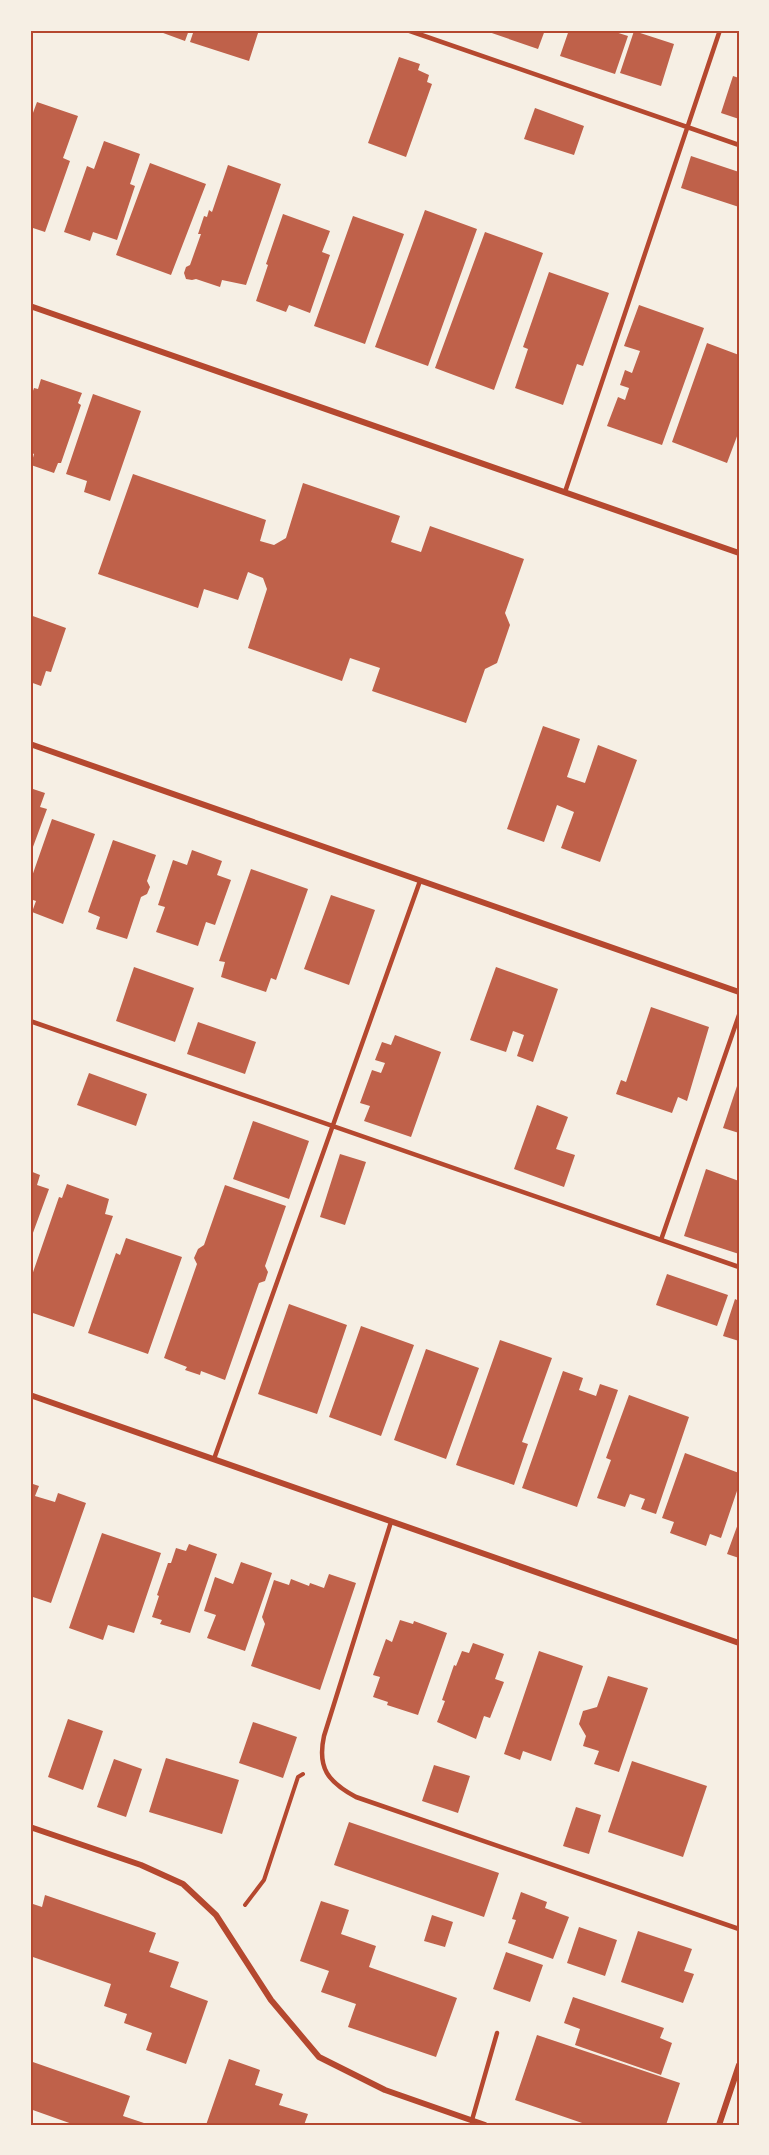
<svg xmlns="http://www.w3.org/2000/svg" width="769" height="2155" viewBox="0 0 769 2155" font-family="Quicksand,sans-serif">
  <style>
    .building { fill: #bf614a }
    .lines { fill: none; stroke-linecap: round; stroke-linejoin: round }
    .path { stroke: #b5482f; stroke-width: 4 }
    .service { stroke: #b5482f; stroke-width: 4.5 }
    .minor { stroke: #b5482f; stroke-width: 6 }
    .neatline { fill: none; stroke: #b5482f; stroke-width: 2 }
  </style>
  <rect width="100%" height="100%" fill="#f6efe4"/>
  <path class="building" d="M155,30H189L185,41Z
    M194,30H259L249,61L190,42Z
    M483,30H545L538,49Z
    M569,30H609L628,36L615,74L560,56Z
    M634,31L674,44L661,86L620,73Z
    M399,57L420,64L418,70L429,75L427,82L432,84L406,157L368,143Z
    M733,76L739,78V119L721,113Z
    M37,102L78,116L63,158L70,161L45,232L30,227V137L33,128L30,127V121Z
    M535,108L584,126L574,155L524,139Z
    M104,141L140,154L130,184L135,186L117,240L93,232L90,241L64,232L87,166L94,169Z
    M691,156L739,172V207L681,188Z
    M150,163L206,184L171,275L116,255Z
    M228,165L281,184L246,285L222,280L220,287L196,279L192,280L186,279L184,273L186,267L190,265L201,234H198L204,216L207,217L209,210L212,212Z
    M425,210L477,229L428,366L375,347Z
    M283,214L330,231L322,252L330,255L310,313L289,305L286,312L256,301L268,265L266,264Z
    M353,216L404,234L365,344L314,326Z
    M485,232L543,253L494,390L435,368Z
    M549,272L609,293L583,366L577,364L563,405L515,388L528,349L523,347Z
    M639,305L704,328L662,445L607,426L618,397L625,400L629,388L620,385L625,370L632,373L640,351L624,346Z
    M707,343L739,355V431L727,463L672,442Z
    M41,379L82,393L78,403L81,405L61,463H58L54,473L31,465L34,454L30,452V399L34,388L38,389Z
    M93,394L141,411L110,501L84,492L87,481L66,474Z
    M133,474L266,520L260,541L274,545L286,538L303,483L400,516L391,542L421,552L430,526L524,559L505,613L510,625L497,663L485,669L466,723L372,691L380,668L350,658L342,681L248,648L267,589L263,578L248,572L238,600L204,589L198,608L98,574Z
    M30,615L66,628L51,672L46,671L41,686L30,682Z
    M543,726L580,739L567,777L585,783L598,745L637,760L600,862L561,848L574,812L557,805L544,842L507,829Z
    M30,788L45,793L40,807L47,809L30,855Z
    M52,819L95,834L63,924L32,912L36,901L30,899V882Z
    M113,840L156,855L147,881L150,887L147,894L141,897L127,939L96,929L100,917L88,912Z
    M192,850L222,861L217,875L231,880L215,925L206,922L198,946L156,932L165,907L158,905L173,860L187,865Z
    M251,869L308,889L276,980L271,978L266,992L221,977L225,962L219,961Z
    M331,895L375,910L349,985L304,969Z
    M134,967L194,988L175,1042L116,1021Z
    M496,967L558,989L533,1062L517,1056L524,1035L513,1031L506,1052L470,1040Z
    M651,1007L709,1027L687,1101L678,1097L672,1113L616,1094L621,1080L626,1082Z
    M198,1022L256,1042L245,1074L187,1054Z
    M395,1035L441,1052L411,1137L364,1121L370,1106L360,1103L372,1070L381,1073L385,1063L375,1060L382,1042L391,1045Z
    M89,1073L147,1094L136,1126L77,1105Z
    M739,1080V1133L723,1128Z
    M537,1105L568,1117L556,1149L575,1155L564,1187L514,1169Z
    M253,1121L309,1141L289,1199L233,1179Z
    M340,1154L366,1162L345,1225L320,1217Z
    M706,1169L739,1181V1254L684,1236Z
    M30,1171L40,1175L37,1185L49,1189L30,1241Z
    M67,1184L109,1199L105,1214L113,1216L74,1327L30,1312V1281L59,1197L62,1198Z
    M225,1185L286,1206L265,1266L268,1272L265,1281L259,1283L225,1380L201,1371L200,1375L185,1370L187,1367L164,1358L197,1264L194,1258L198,1249L204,1245Z
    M126,1238L182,1257L148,1354L88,1333L116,1253L120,1255Z
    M667,1274L728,1295L717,1326L656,1305Z
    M735,1299L739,1301V1341L723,1336Z
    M289,1304L347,1325L317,1414L258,1394Z
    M361,1326L414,1345L381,1436L329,1417Z
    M500,1340L552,1358L522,1442L528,1444L514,1485L456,1465Z
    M426,1349L479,1368L446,1459L394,1440Z
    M563,1371L583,1378L579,1390L596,1396L600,1384L618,1390L577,1507L522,1488Z
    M629,1395L689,1417L656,1514L641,1509L645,1499L630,1494L625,1507L597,1498L611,1460L606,1458Z
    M685,1453L739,1473V1485L721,1538L710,1534L706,1546L670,1533L674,1522L662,1518Z
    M30,1483L39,1486L35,1496L55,1502L58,1493L86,1503L51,1603L30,1596V1570L33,1562L30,1561Z
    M739,1521V1558L727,1554Z
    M102,1533L161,1553L134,1633L108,1625L103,1640L69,1628Z
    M189,1544L217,1554L190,1633L160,1624L162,1620L152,1617L159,1596L157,1595L168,1563H171L176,1548L186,1551Z
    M241,1562L272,1573L245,1651L207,1638L216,1615L204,1611L215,1577L233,1584Z
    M329,1574L356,1583L320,1690L251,1666L265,1624L262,1617L274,1580L289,1585L291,1579L309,1586L310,1583L324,1588Z
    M400,1620L413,1624L414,1621L447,1633L418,1715L387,1705L388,1702L373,1697L380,1677L373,1675L386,1639L392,1642Z
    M473,1643L504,1654L495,1679L504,1682L490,1718L484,1716L476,1739L437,1722L445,1701L442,1700L454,1665L456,1666L462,1651L469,1653Z
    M539,1651L583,1666L551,1761L523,1751L520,1760L504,1754Z
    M608,1676L648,1688L619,1772L594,1764L599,1751L583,1746L586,1736L579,1724L583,1711L597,1707Z
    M68,1719L103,1731L83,1790L48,1777Z
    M253,1722L297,1737L283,1778L239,1763Z
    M166,1758L239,1780L222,1834L149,1812Z
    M114,1759L142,1769L126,1817L97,1807Z
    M632,1761L707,1786L683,1857L608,1832Z
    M434,1765L470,1776L458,1813L422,1801Z
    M576,1807L601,1815L589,1854L563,1846Z
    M349,1822L499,1873L484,1917L334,1865Z
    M521,1892L547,1902L545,1908L569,1917L553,1959L508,1943L516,1920L512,1919Z
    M45,1895L156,1933L149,1952L179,1962L170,1987L208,2001L186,2064L146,2050L152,2033L124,2023L127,2014L104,2006L111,1984L30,1956V1903L42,1907Z
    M321,1901L349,1910L341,1934L376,1946L369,1967L457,1998L436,2057L348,2027L356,2004L321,1992L329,1971L300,1961Z
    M432,1915L453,1922L445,1947L424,1941Z
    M579,1927L617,1940L605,1976L567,1963Z
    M638,1931L692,1949L684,1971L694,1974L683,2003L621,1982Z
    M506,1952L543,1965L530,2002L493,1989Z
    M573,1997L664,2028L660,2038L672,2043L661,2075L575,2045L580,2029L564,2023Z
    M537,2035L680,2083L666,2125H588L515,2100Z
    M229,2059L260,2070L255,2085L283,2094L279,2105L308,2114L304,2125H206Z
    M30,2061L130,2096L123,2116L150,2125H75L30,2109Z"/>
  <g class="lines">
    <path class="path" d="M245,1905L264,1880L298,1777L303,1774"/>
    <path class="service" d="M407,30L739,145
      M565,492L720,30
      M30,1021L739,1267
      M661,1240L739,1015
      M214,1459L420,881
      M391,1522L324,1736C317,1768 328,1782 356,1797L739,1929
      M472,2120L497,2033"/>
    <path class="minor" d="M30,306L739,553
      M30,744L739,992
      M30,1395L739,1643
      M30,1827L141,1865L183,1884L216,1915L271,2000L319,2057L385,2090L485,2125
      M719,2125L739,2065"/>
  </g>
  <rect width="769" height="2155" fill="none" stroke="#f6efe4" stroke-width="63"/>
  <rect x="32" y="32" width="706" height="2092" class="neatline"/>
</svg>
